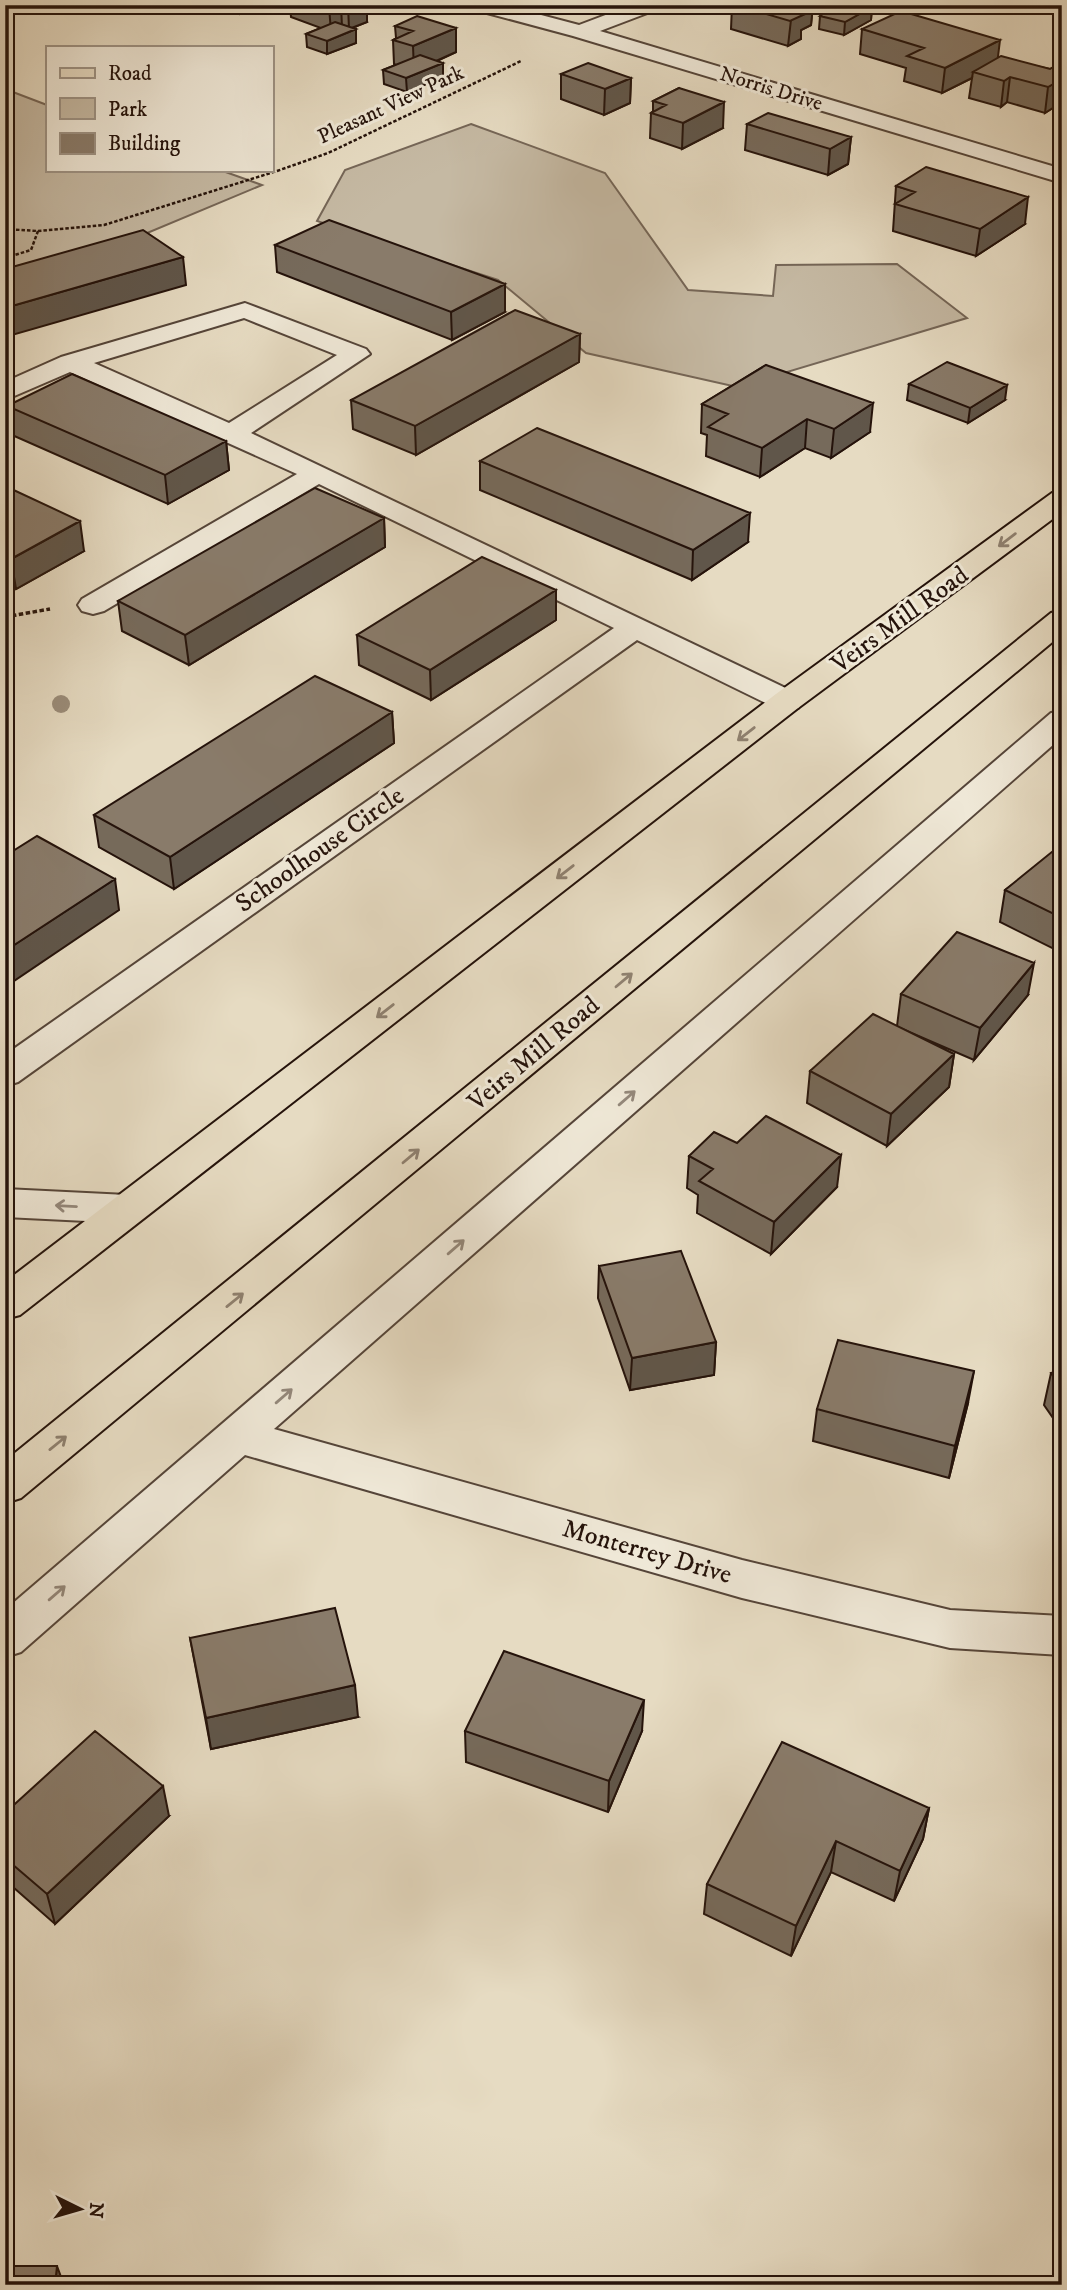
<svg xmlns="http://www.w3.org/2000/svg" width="1067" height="2290" viewBox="0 0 1067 2290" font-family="'IM FELL DW Pica',serif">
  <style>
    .green { fill: #c5b9a3; stroke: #756657; stroke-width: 2 }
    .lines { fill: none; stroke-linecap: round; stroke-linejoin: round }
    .minor-casing { stroke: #554539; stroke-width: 4 }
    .major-casing { stroke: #25130b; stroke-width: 4 }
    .path-far1 { stroke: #25130b; stroke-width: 2.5; stroke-dasharray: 3.5 2; stroke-linecap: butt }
    .path { stroke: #25130b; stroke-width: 3.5; stroke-dasharray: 4.5 2.5; stroke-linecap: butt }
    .minor { fill: #efe8d7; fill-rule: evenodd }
    .major { fill: #e6dbc2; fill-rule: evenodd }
    .tree { fill: #9b8d7a }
    .wall { fill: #766a5b; stroke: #25130b; stroke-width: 2 }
    .shaded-wall { fill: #60564a; stroke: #25130b; stroke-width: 2 }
    .building { fill: #897b6a; stroke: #25130b; stroke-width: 2 }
    .oneway { stroke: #8f8170 }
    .oneway2 { stroke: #94887b }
    .labels { text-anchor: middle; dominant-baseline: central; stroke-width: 6; stroke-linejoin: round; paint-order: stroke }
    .far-street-label { font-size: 21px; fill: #25130b; stroke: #efe8d7 }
    .street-label { font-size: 26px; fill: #25130b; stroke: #efe8d7 }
  </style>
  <rect width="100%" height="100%" fill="#e6dbc2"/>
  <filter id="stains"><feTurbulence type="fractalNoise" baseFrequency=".00286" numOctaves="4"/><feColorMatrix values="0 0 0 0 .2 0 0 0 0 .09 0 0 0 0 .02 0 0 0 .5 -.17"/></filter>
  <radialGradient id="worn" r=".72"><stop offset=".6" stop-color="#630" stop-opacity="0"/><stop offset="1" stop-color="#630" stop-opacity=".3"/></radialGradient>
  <path class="green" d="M5,89L47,105V170H220L262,185L140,236L5,269Z
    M471,124L605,173L688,290L773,296L776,265L897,264L967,318L737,387L586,353L498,280L317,221L345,170Z"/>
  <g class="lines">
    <g class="minor-casing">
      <path id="minor" d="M469,5H503L579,25L632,5H661L658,9L600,31L1062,169V183L573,36L472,9Z
        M245,303L366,349L370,354L251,433L798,694L803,701L798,708L787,710L776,708L637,640L18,1082L5,1086V1055L614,628L319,484L104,611L93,614L82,611L78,605L82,599L297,474L70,372L5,400V382L61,357ZM244,318L337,355L229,423L94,363Z
        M1062,711V737L274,1429L742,1560L950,1610L1062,1616V1655L950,1648L742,1598L245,1455L21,1652L5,1657V1610L1051,713Z
        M5,1189L127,1195L141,1199L147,1209L141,1219L127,1223L5,1217Z"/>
    </g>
    <g class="major-casing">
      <path id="major" d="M1062,491V512L798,708L20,1315L5,1319V1282L776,694L1052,493Z
        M1062,610V634L21,1498L5,1503V1461L1051,613Z"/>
    </g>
    <path class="path-far1" d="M5,229L38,231L104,225L277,171L328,153L521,61
      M5,258L31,250L38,231"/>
    <path class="path" d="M5,617L50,609"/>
    <use href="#minor" class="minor"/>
    <use href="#major" class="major"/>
  </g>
  <circle class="tree" cx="61" cy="704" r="9"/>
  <path class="wall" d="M213,5H271L240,14Z
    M290,5H348L367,22L352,28L356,43L327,54L307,47L306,34L321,28L291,17Z
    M732,5H813L811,25L801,30V39L788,46L731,29Z
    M872,7L871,20L844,35L819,29L820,16Z
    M395,26L456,28V52L437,61L443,77L407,92L384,84L383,70L396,65L394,64L393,40L396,38Z
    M862,29L1050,69L1062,62V102L1045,113L1007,102L1001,107L969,98L972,78L942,93L904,81L906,68L860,54Z
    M561,74L631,78L630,103L604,115L561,99Z
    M679,88L723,128L682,149L650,138L651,113L653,111V101Z
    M747,124L851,137L848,164L828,175L745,150Z
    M896,186L1025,224L976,256L893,231Z
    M275,245L505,312L452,340L277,272Z
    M580,334L579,362L416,455L353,429L351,400Z
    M766,365L870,432L831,458L805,448L760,477L706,456L707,435L701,433L702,404Z
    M909,384L1005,400L968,423L907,400Z
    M7,406L226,441L229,470L168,504L12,435Z
    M480,461L748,542L692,580L480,490Z
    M5,486L84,551L16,589L5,583Z
    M384,518L385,547L189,665L122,631L118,601Z
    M556,620L431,700L359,665L357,635Z
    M392,712L394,743L174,889L99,847L94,815Z
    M1062,848V953L1000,922L1005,890Z
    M901,994L1028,995L974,1060L900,1028L954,1054L949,1087L887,1146L807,1103L810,1071L897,1026Z
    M737,1143L837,1187L771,1254L697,1213L698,1195L687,1188L689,1156Z
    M599,1266L716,1342L714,1375L630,1390L598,1298Z
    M1062,1370V1431L1044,1405L1051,1373Z
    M968,1403L949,1478L813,1441L817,1409Z
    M190,1638L358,1717L211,1749Z
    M465,1731H642L608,1812L466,1762Z
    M929,1808L923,1839L894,1901L831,1872L791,1956L704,1914L707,1884Z
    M5,1813L169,1816L55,1924L5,1880Z"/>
  <path class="shaded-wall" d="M239,5H271L240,14Z
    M333,5H341L342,27L331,31L329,7Z
    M348,5H367V22L349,29Z
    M804,5H813L811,25L801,30V39L788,46L792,11Z
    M872,7L871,20L844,35L845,22Z
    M456,28V52L414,71L413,46Z
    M356,29V43L327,54V41Z
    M1000,40L997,65L973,72L972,78L942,93L945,68Z
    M443,63V77L407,92L406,78Z
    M1010,77L1007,102L1001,107L1004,81Z
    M631,78L630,103L604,115L605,89Z
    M1062,79V102L1045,113L1048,87Z
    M724,102L723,128L682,149L683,123Z
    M851,137L848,164L828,175L830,149Z
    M1028,197L1025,224L976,256L980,229Z
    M183,257L186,285L5,337V308Z
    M505,284V312L452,340L451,312Z
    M580,334L579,362L416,455L415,426Z
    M1007,385L1005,400L968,423L970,408Z
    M873,403L870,432L831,458L834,429Z
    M807,419L805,448L760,477L762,448Z
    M226,441L229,470L168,504L165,475Z
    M750,513L748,542L692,580L693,550Z
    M384,518L385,547L189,665L185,635Z
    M80,521L84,551L16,589L11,559Z
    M556,590V620L431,700L430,670Z
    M392,712L394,743L174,889L170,857Z
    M115,879L119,910L5,987V951Z
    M1034,963L1028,995L974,1060L980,1028Z
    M954,1054L949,1087L887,1146L891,1114Z
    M841,1155L837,1187L771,1254L774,1222Z
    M716,1342L714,1375L630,1390L632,1358Z
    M974,1371L968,1403L949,1478L955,1446Z
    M355,1685L358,1717L211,1749L206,1718Z
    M644,1700L642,1731L608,1812L609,1781Z
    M163,1786L169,1816L55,1924L47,1894Z
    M929,1808L923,1839L894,1901L900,1871Z
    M836,1841L831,1872L791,1956L796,1926Z
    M5,1979L11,1996L5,2001Z
    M57,2266L64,2285H55Z"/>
  <path class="building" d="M736,5H804L792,11L803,15L790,21Z
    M839,5H864L872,7L845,22L820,16Z
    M901,11L1000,40L945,68L907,56L924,48L862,29Z
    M417,16L456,28L413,46L393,40L413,31L395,26Z
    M335,22L356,29L327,41L306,34Z
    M420,55L443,63L406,78L383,70Z
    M1001,56L1050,69L1062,62V79L1048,87L1010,77L1004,81L973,72Z
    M588,63L631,78L605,89L561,74Z
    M679,88L724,102L683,123L651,113L666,105L653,101Z
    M768,113L851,137L830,149L747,124Z
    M926,167L1028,197L980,229L895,204L915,192L896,186Z
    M329,220L505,284L451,312L275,245Z
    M143,230L183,257L5,308V269Z
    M515,310L580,334L415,426L351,400Z
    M947,362L1007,385L970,408L909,384Z
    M766,365L873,403L834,429L807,419L762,448L708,427L728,414L702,404Z
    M72,374L226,441L165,475L7,406Z
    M537,428L750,513L693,550L480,461Z
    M5,486L80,521L11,559L5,556Z
    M315,488L384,518L185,635L118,601Z
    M482,557L556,590L430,670L357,635Z
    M315,676L392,712L170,857L94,815Z
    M37,836L115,879L5,951V856Z
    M1058,847L1062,848V918L1005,890Z
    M957,932L1034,963L980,1028L901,994Z
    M873,1014L954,1054L891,1114L810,1071Z
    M766,1116L841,1155L774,1222L699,1181L713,1169L689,1156L714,1132L737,1143Z
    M681,1251L716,1342L632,1358L599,1266Z
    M838,1340L974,1371L955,1446L817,1409Z
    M1062,1370V1388L1051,1373Z
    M335,1608L355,1685L206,1718L190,1638Z
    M504,1651L644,1700L609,1781L465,1731Z
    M95,1731L163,1786L47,1894L5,1858V1813Z
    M782,1742L929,1808L900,1871L836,1841L796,1926L707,1884Z
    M5,2266H57L55,2285H5Z
    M167,2277L345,2281V2285H167Z
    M624,2283V2285H498Z"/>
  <defs><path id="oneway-shaft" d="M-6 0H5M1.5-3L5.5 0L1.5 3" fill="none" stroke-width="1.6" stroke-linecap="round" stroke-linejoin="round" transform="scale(1.75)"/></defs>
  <g class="oneway">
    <use href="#oneway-shaft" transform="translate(1007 540) rotate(143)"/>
    <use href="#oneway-shaft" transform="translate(746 734) rotate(142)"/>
    <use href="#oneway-shaft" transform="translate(565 872) rotate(142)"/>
    <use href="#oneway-shaft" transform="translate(624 980) rotate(-40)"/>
    <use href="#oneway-shaft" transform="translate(385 1011) rotate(142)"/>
    <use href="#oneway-shaft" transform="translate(411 1156) rotate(-40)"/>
    <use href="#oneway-shaft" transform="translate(235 1300) rotate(-39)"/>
    <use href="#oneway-shaft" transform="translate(58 1443) rotate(-39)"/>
  </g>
  <g class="oneway2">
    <use href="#oneway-shaft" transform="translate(627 1098) rotate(-41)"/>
    <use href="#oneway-shaft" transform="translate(66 1206) rotate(-177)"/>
    <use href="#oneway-shaft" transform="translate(456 1247) rotate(-41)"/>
    <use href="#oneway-shaft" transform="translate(284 1396) rotate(-41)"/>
    <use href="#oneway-shaft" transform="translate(57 1593) rotate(-41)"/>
  </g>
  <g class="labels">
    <g class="far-street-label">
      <text transform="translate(771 89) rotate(17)">Norris Drive</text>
      <text transform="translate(391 105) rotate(-25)">Pleasant View Park</text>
    </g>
    <g class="street-label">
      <text transform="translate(900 620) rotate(-36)">Veirs Mill Road</text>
      <text transform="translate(320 850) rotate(-35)">Schoolhouse Circle</text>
      <text transform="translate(534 1054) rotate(-40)">Veirs Mill Road</text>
      <text transform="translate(647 1552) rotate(16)">Monterrey Drive</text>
    </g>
  </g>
  <rect width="1067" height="2290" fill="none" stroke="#e6dbc2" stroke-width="28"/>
  <rect x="7" y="7" width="1053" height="2276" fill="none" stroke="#25130b" stroke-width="3.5"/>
  <rect x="14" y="14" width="1039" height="2262" fill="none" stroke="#25130b" stroke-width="2"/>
  <rect x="46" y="46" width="228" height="126" fill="#efe8d7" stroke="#9e9385" stroke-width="2"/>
  <rect x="60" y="68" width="35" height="10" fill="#e6dbc2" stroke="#9e9385" stroke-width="2"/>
  <text x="108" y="80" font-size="21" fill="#25130b">Road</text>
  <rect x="60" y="98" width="35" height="21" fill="#c5b9a3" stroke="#9e9385" stroke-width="2"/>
  <text x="108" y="116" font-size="21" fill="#25130b">Park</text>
  <rect x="60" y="133" width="35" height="21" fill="#897b6a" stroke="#9e9385" stroke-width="2"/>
  <text x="108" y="150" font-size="21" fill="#25130b">Building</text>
  <g transform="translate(80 2209) rotate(95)" stroke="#efe8d7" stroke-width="5" paint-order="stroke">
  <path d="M0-5L12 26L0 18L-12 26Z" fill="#25130b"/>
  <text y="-10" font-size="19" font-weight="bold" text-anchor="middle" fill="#25130b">N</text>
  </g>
  <rect width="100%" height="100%" filter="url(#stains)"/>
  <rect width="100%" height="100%" fill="url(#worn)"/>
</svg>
